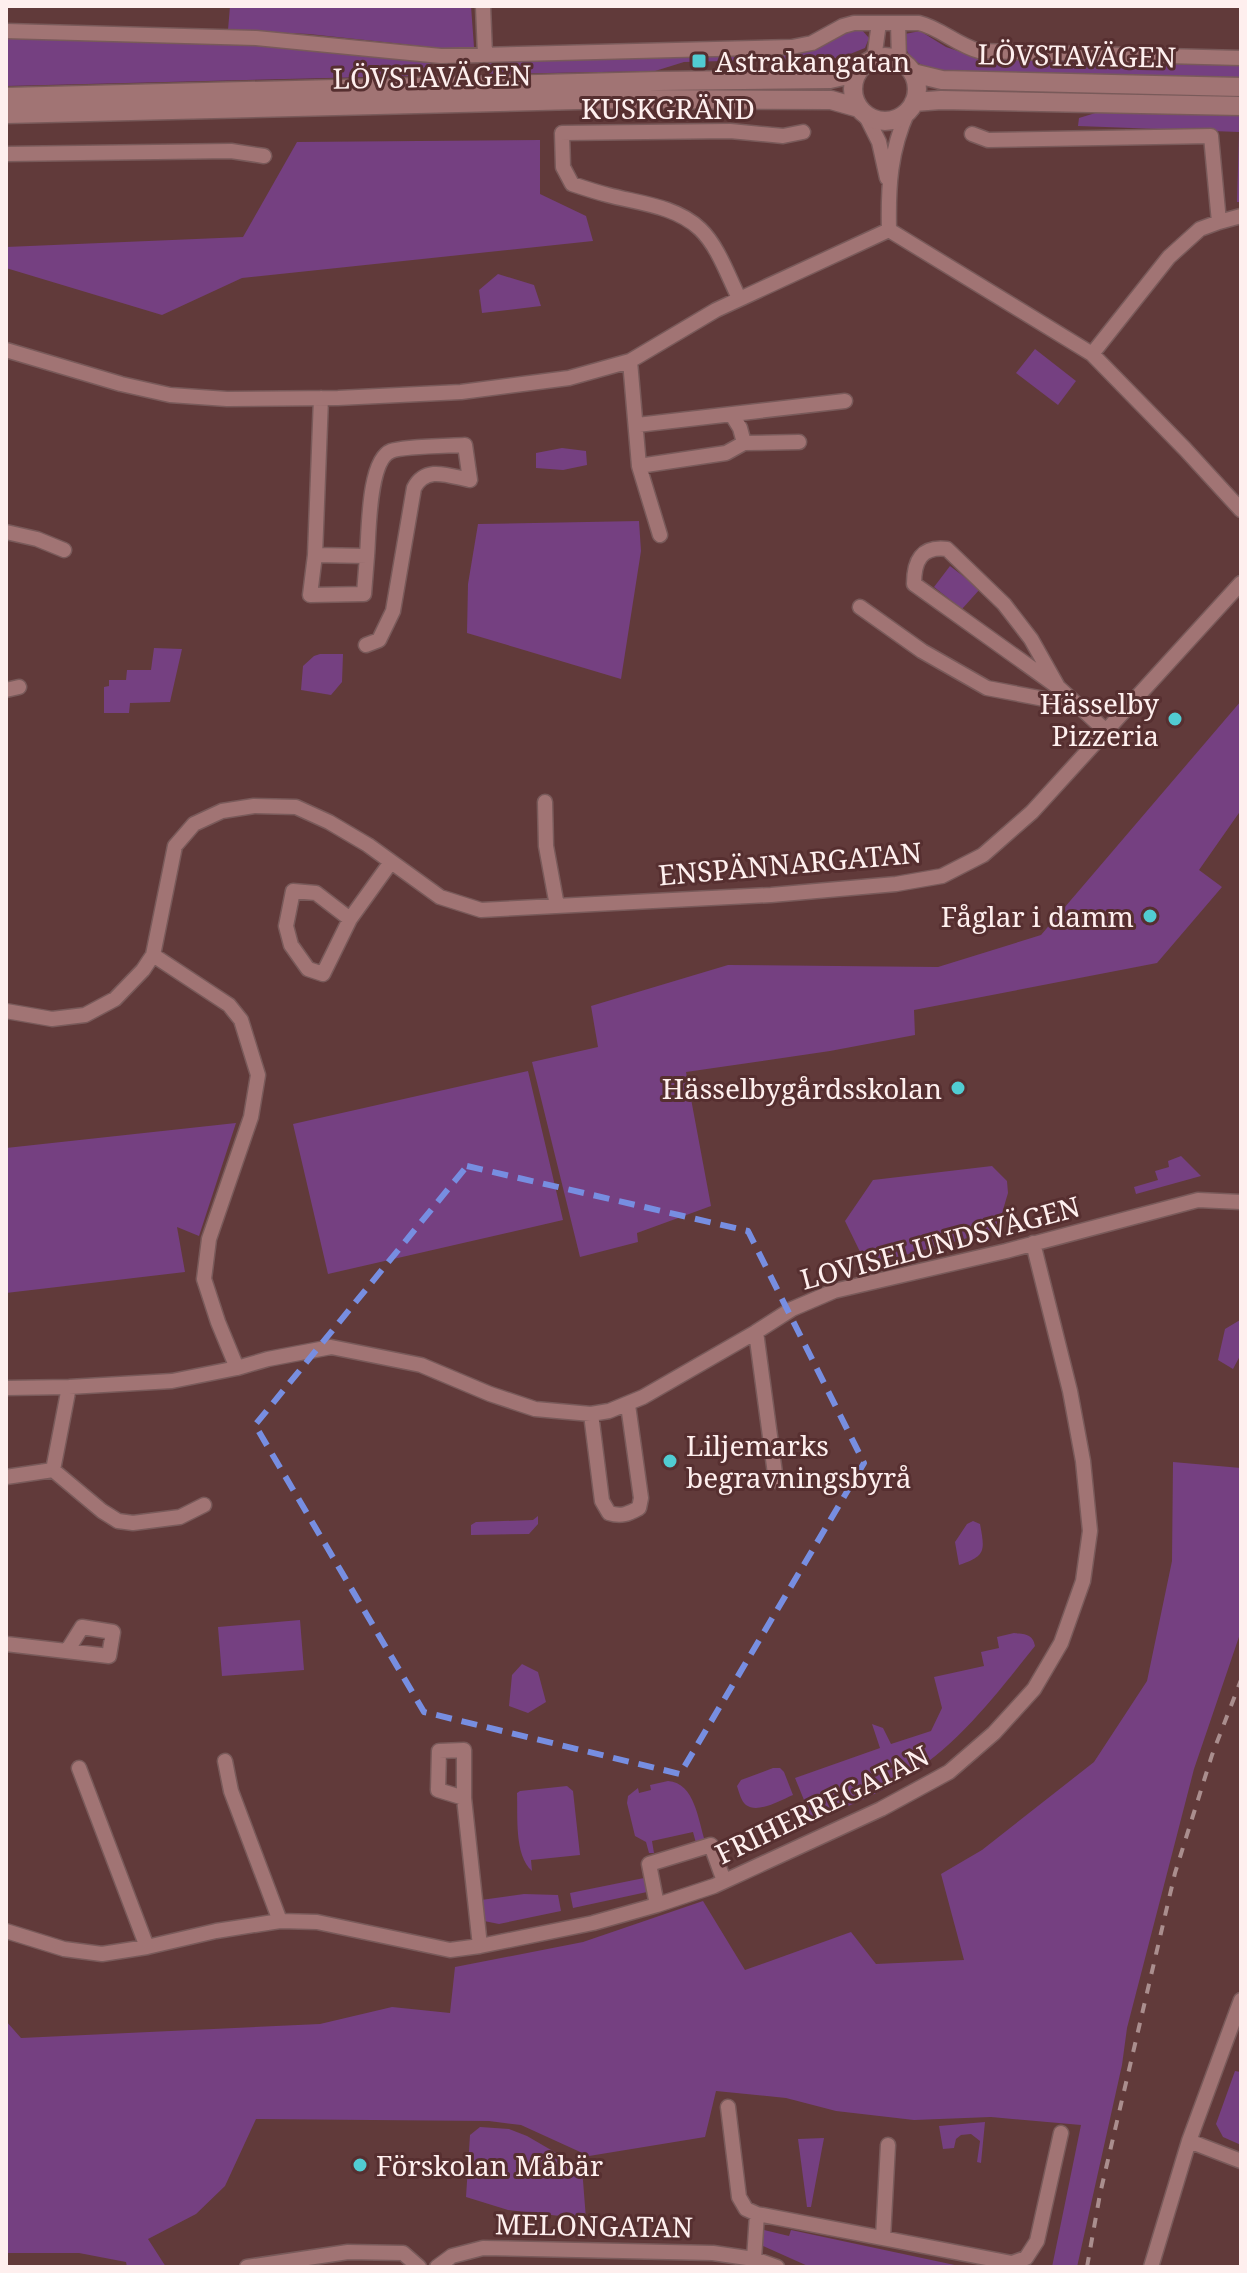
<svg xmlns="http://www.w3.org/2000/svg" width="1247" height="2273" viewBox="0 0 1247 2273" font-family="'Noto Serif',serif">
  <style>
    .green { fill: #754081 }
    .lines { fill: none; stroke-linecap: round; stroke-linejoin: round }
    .minor-casing { stroke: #795a5a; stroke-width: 17 }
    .tertiary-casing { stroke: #795a5a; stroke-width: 21 }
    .minor { stroke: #a17474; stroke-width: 14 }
    .tertiary { stroke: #a17474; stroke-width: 18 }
    .rail { stroke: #aa8e8e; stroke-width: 4; stroke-dasharray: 10 10; stroke-linecap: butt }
    .marked { fill: none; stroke: #778ee1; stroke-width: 6; stroke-dasharray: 16 10; stroke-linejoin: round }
    .poi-dot { fill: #51ccd2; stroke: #562f30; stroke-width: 3 }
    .labels { text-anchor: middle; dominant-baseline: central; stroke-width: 6; stroke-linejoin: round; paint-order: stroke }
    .street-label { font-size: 28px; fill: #feefee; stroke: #562f30 }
    .poi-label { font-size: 28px; fill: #feefee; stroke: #562f30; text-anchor: start }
  </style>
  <rect width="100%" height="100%" fill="#613a3a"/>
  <path class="green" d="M230,6H471L474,47L449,49L309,34L228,30Z
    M861,29L869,38L865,48L840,58L684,62L655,71L489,74L488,61L805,51L849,30Z
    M920,31L946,47L976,57L1241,62V80L952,71C928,69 902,64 905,34Z
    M6,37L289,47L433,62L410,76L6,86Z
    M1102,111L1241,114V202H1237L1239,132L1078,126L1079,118Z
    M540,140V194L586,216L593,241L242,278L162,315L6,268V247L243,237L297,142Z
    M498,274L534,285L541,306L482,313L479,290Z
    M1035,349L1076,381L1058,405L1016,373Z
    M562,448L586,451L587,465L563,470L536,468V453Z
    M639,521L641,551L621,679L467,633L468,584L478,524Z
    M950,566L980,589L962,609L934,587Z
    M154,648L182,649L170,702L130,703L129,713H104V687L109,686V680H126L127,670H151Z
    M320,654H343L342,682L331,695L301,690L303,666L314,656Z
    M1241,701V810L1199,870L1222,887L1157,963L914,1010L915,1035L830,1051L686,1072L711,1206L637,1233L638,1242L580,1257L532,1062L598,1047L591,1006L728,965L938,967L1041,935Z
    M528,1071L563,1220L328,1274L293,1124Z
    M236,1123L199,1236L177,1227L185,1272L6,1293V1148Z
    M1181,1156L1201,1176L1136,1194L1134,1187L1158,1180L1155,1171L1169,1167L1168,1161Z
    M992,1166L1007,1181L1008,1193L997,1230L872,1264L865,1262L845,1221L873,1180Z
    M1240,1320L1241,1354L1233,1369L1218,1360L1225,1329Z
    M1173,1462L1241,1468V1631L1194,1769L1127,2028L1122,2065L1077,2267H1052L1081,2125L991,2117L914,2120L836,2111L786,2098L716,2091L705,2137L589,2156L521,2125L489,2121L256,2119L225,2186L196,2214L148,2239L166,2267H127L126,2262L79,2253H6V2021L21,2038L320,2024L392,2007L450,2013L455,1967L583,1942L703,1901L745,1970L851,1932L876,1964L964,1960L941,1874L982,1850L1094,1762L1147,1681L1172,1561Z
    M538,1516V1524L529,1534L471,1535V1525L476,1522L533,1520Z
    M973,1521L980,1524C985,1551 986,1556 959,1565L955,1542L967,1524Z
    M300,1620L304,1670L222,1676L218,1627Z
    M1014,1633C1025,1634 1033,1634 1035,1646C995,1696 954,1751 896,1783C869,1798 840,1809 813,1822L795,1778L880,1748L872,1724L883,1728L891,1744L931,1731L942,1708L934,1677L984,1666L981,1652L999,1648L997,1637Z
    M522,1664L538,1672L546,1702L528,1713L509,1706L512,1675Z
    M773,1768H780L784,1772L793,1795C781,1800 758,1814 746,1805C741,1801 739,1792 737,1786L741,1780Z
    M668,1781C695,1783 698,1820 705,1841L696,1843L693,1832L652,1841L654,1853H649L646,1842L635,1836L627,1803L628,1796L638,1788L639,1793L651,1790L650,1785Z
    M567,1786L573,1791L580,1855L531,1860L532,1871C514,1855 518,1816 517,1793L520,1791Z
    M644,1878L647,1892L573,1908L570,1893Z
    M524,1894L558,1895L561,1911L499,1924L484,1921L481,1900Z
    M1235,2071L1241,2072V2145L1223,2137L1216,2124Z
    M985,2122L981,2163L977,2162L980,2141L971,2134L961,2135L956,2139L954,2148L943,2149L939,2126Z
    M480,2127L509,2129L527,2136L582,2168L586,2219L508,2210L466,2197L470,2135Z
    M824,2138L811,2207H807L798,2139Z
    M764,2230L789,2236L791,2230L964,2267H810L761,2245Z"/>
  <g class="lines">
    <g class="minor-casing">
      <path id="minor" d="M483,6L485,55
        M898,23L899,60
        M6,31L256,38L441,56L792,47L812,43L843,26L854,23H919C940,28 957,45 979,51L1241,58
        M874,59L879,23
        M865,114L879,142L887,178
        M972,134L988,140L1211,136L1219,222
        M6,154L231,151L264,156
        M889,230L1092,354L1185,449L1241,510
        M889,230C888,186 890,151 908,111
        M739,298C728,276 718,246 700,229C676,206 638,203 608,195C596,192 584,188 572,184L563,167L562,133L730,131L783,136L803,132
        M6,350L121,384L170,395L227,399L338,398L461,392L569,378L630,361L716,310L889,230
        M1092,354L1169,257L1200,229L1219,222L1241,216
        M630,361L639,466L660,535
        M732,415L740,428L744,443
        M637,425L845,401
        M639,466L726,453L744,443L799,442
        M6,532L37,539L64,550
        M315,555L367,556L364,594L310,595L315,555L321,398
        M860,607L922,651L987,688L1055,701L1073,702
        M366,645L379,640L393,611L414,488C426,465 449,476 470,480L465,445C448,446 404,446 391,451C368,460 369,533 367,556
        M1058,687L914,584C914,561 921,546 947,549L1004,604L1031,639L1058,687L1106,731
        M6,690L19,687
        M545,802L546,846L557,906
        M350,919L323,974L308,969L291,945L286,926L293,891L316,893L350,919L391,862
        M153,955L229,1005L241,1020L258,1075L251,1117L209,1239L204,1279L218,1322L237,1368
        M6,1011L52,1019L85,1015L115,999L143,970L153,955L175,846L194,824L222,811L254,806L296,807L329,822L368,845L440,897L481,910L771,895L896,884L942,876L983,855L1032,812L1241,583
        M756,1332L776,1481
        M6,1388L69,1387L172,1381L237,1368L268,1359L331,1347L421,1365L490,1394L535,1409L591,1414L609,1411L643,1397L756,1332L792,1309L834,1291L1006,1251L1198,1200L1241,1202
        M591,1414L602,1501L609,1513C621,1517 628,1514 639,1508L641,1498L628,1405
        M53,1470L102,1511L118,1521L133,1523L180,1517L204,1505
        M53,1470L69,1387
        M6,1477L53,1470
        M6,1644L109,1656L113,1632L82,1627L67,1651
        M225,1761L231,1791L280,1921
        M79,1768L147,1947
        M464,1798L438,1790L439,1751L464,1750V1798L480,1946
        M657,1905L649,1864L711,1845L724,1881
        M6,1931L64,1949L102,1954L147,1947L216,1931L280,1921L317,1922L450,1950L480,1946L593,1923L657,1905L714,1886L881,1809L949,1772L994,1733L1034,1689L1061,1643L1083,1581L1090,1531L1083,1461L1070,1391L1033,1243
        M728,2107L739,2197L746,2209L757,2214L754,2259
        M1189,2141L1241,2161
        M757,2214L1012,2263L1026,2258L1037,2241L1061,2133
        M883,2238L888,2145
        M247,2267L348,2252L403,2253L419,2267
        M437,2267L452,2256L483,2248L713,2253L754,2259L777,2267
        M1151,2267L1189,2141L1241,2000"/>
    </g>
    <g class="tertiary-casing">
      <path id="tertiary" d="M853 89a32 32 0 1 1 64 0a32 32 0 1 1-64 0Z
        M913,73L942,80L1241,87
        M6,97L659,81L830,79L857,73
        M914,102L941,100L1241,106
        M6,114L618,99L831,100L859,108"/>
    </g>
    <use href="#minor" class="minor"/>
    <use href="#tertiary" class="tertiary"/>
    <path class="rail" d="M1087,2267L1100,2194L1175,1873L1212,1755L1241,1680"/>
  </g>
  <path class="marked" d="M467,1166L748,1231L864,1463L680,1774L424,1712L255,1425Z"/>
  <g class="poi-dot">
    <rect x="691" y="53" width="16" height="16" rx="4"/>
    <circle cx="1175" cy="719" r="8"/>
    <circle cx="1150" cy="916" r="8"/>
    <circle cx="958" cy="1088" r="8"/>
    <circle cx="670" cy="1461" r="8"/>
    <circle cx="360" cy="2165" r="8"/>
  </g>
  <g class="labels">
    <g class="street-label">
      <text transform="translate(1077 55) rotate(1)">LÖVSTAVÄGEN</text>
      <text transform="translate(432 76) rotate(-1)">LÖVSTAVÄGEN</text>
      <text x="668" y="108">KUSKGRÄND</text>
      <text transform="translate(790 863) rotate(-5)">ENSPÄNNARGATAN</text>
      <text transform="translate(940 1242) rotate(-15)">LOVISELUNDSVÄGEN</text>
      <text transform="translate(822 1804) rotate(-26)">FRIHERREGATAN</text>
      <text transform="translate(594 2225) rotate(1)">MELONGATAN</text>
    </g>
    <g class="poi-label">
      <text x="715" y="61">Astrakangatan</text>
      <text x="1159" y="703" text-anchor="end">Hässelby<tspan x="1159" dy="32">Pizzeria</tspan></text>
      <text x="1134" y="916" text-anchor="end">Fåglar i damm</text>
      <text x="942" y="1088" text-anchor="end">Hässelbygårdsskolan</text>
      <text x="686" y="1445">Liljemarks<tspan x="686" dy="32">begravningsbyrå</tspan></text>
      <text x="376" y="2165">Förskolan Måbär</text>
    </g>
  </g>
  <rect width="1247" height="2273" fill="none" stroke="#feefee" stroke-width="16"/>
</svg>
